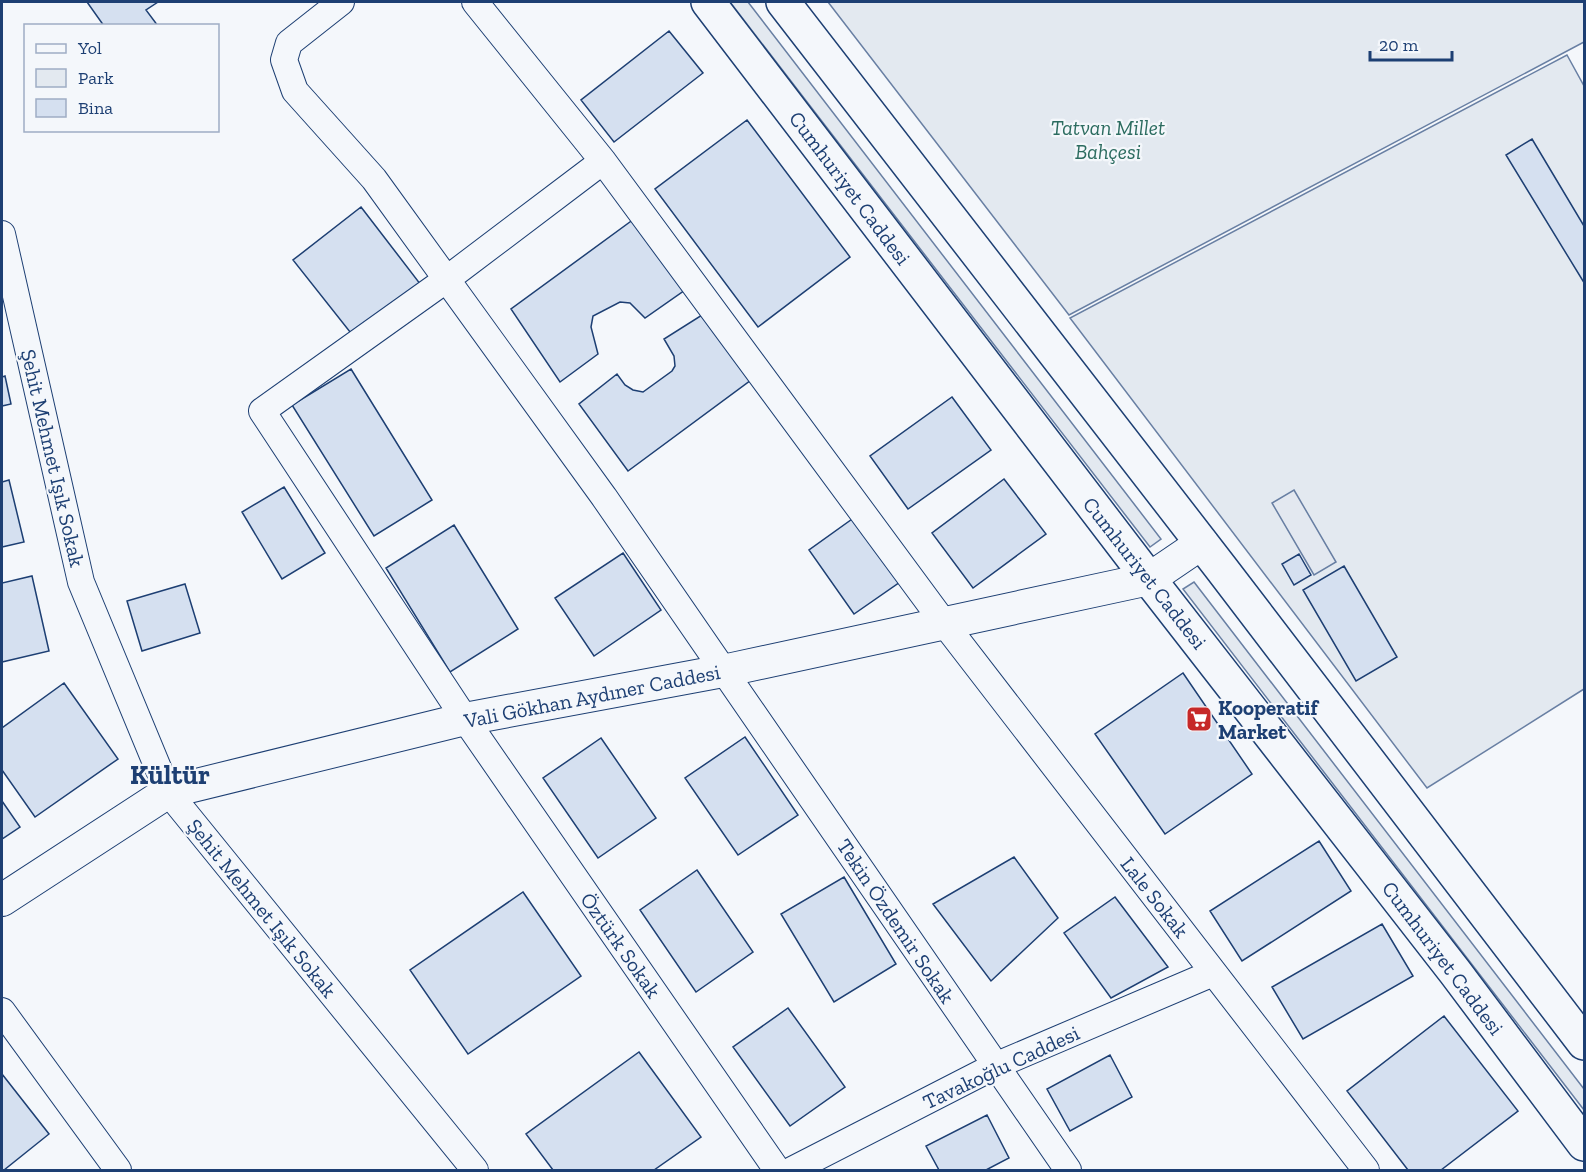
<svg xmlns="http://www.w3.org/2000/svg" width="1586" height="1172" viewBox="0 0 1586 1172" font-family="'Zilla Slab',serif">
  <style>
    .green { fill: #e3e9f0; stroke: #687fa3; stroke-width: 1.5 }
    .parking { fill: #e3e8f0; stroke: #687fa3; stroke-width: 1.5 }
    .building { fill: #d5e0f0; stroke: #1d3f73; stroke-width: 1.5 }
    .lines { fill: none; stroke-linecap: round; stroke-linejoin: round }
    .minor-casing { stroke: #1d3f73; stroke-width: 28 }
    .tertiary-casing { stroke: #1d3f73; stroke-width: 34 }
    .trunk-casing { stroke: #1d3f73; stroke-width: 36 }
    .minor { stroke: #f4f7fb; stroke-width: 26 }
    .tertiary { stroke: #f4f7fb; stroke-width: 32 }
    .trunk { stroke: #f4f7fb; stroke-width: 33 }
    .labels { text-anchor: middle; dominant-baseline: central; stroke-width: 4.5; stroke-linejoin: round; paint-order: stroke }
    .park-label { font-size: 21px; font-style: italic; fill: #2c6c60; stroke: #f4f7fb }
    .street-label { font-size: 21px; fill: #1d3f73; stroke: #f4f7fb }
    .poi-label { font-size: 21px; font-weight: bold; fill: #1d3f73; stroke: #f4f7fb; text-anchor: start }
    .district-label { font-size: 27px; font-weight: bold; fill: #1d3f73; stroke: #f4f7fb }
  </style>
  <rect width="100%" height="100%" fill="#f4f7fb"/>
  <path class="green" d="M730,2H748L1161,539L1150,547Z
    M828,2H1584V42L1069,315Z
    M1567,55L1584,86V689L1427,788L1070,318Z
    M1194,582L1584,1089V1110L1183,589Z"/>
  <path class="parking" d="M1294,490L1336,562L1314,575L1272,503Z"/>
  <path class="building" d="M87,2H158L146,10L158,26H104Z
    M669,31L703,73L614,142L581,100Z
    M747,120L850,257L758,327L655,189Z
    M1532,139L1584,226V280L1583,281L1506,155Z
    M361,207L421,285L354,337L293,260Z
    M634,219L685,290L645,318L630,303L620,302L593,316L591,327L598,354L560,382L511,309Z
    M702,315L751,380L628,471L579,404L617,374L625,385L633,390L643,392L672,371L675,366L674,356L664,339Z
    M351,369L432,500L374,536L292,405Z
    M5,376L11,404L2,406V377Z
    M952,397L991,450L908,509L870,456Z
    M1004,479L1046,534L973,588L932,533Z
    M9,480L24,542L2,547V482Z
    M284,487L325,553L282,579L242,512Z
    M855,517L900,582L854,614L809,550Z
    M454,525L518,629L450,672L386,568Z
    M623,553L661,610L594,656L555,598Z
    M1299,554L1311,575L1294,585L1282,564Z
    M1344,566L1397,657L1356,681L1303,590Z
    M32,576L49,651L2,662V583Z
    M185,584L200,633L142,651L127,601Z
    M1183,673L1252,774L1165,834L1095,734Z
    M64,683L118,759L35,817L2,770V728Z
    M745,737L798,815L738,855L685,778Z
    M601,738L656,818L598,858L543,778Z
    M2,801L20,827L2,839Z
    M1319,841L1351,891L1242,961L1210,911Z
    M1014,857L1058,918L991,981L933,904Z
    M697,870L753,952L696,992L640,910Z
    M844,877L896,964L834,1002L781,914Z
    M523,892L581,976L468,1054L410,970Z
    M1115,897L1168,967L1111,998L1064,933Z
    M1382,924L1413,976L1303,1039L1272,987Z
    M788,1008L845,1087L790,1126L733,1047Z
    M1444,1016L1518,1111L1441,1170H1408L1347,1091Z
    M639,1052L701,1137L654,1170H553L526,1134Z
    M1110,1055L1132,1097L1070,1131L1047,1089Z
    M2,1074L49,1134L4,1170H2Z
    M987,1115L1009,1158L986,1170H939L926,1146Z"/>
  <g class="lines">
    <g class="minor-casing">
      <path id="minor" d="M341,2L289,43L284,60L295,91L374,179L604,497L1068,1170
        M475,2L603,161L944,623L1366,1170
        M603,161L447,279L262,411L465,719L777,1170
        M2,234L81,582L168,792L475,1170
        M2,1011L118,1170
        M792,1170L995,1066L1213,973"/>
    </g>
    <g class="tertiary-casing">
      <path id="tertiary" d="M2,900L168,792L465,719L723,671L1149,579L1202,543"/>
    </g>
    <g class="trunk-casing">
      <path id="trunk" d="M708,2L1149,579L1455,972L1584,1144
        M783,2L1221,568L1584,1043"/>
    </g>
    <use href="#minor" class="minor"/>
    <use href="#tertiary" class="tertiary"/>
    <use href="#trunk" class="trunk"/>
  </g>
  <defs>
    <g id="supermarket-square" transform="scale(1.35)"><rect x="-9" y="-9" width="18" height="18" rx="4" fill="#c62828" stroke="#f4f7fb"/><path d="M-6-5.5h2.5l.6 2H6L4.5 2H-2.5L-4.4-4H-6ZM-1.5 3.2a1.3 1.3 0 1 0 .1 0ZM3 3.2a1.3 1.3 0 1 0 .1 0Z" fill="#fff"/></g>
  </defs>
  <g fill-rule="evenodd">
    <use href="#supermarket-square" x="1199" y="719"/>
  </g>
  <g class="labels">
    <g class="park-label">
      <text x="1108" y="127">Tatvan Millet<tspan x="1108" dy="24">Bahçesi</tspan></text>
    </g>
    <g class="street-label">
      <text transform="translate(850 188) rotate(53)">Cumhuriyet Caddesi</text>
      <text transform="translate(53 458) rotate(77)">Şehit Mehmet Işık Sokak</text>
      <text transform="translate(1145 573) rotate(52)">Cumhuriyet Caddesi</text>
      <text transform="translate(592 696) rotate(-11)">Vali Gökhan Aydıner Caddesi</text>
      <text transform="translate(1155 897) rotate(52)">Lale Sokak</text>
      <text transform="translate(262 908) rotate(51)">Şehit Mehmet Işık Sokak</text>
      <text transform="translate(896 921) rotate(56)">Tekin Özdemir Sokak</text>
      <text transform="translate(621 945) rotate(55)">Öztürk Sokak</text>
      <text transform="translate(1443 958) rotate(53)">Cumhuriyet Caddesi</text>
      <text transform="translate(1001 1067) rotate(-25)">Tavakoğlu Caddesi</text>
    </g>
    <g class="poi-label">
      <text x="1218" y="707">Kooperatif<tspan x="1218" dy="24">Market</tspan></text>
    </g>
    <g class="district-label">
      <text x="170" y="775">Kültür</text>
    </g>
  </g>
  <rect width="1586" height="1172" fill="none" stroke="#1d3f73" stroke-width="6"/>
  <rect x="24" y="24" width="195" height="108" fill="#f4f7fb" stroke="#9eadc5" stroke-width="1.5"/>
  <rect x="36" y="44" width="30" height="9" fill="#f4f7fb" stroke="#9eadc5" stroke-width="1.5"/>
  <text x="78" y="54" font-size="18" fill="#1d3f73">Yol</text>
  <rect x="36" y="69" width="30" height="18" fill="#e3e9f0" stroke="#9eadc5" stroke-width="1.5"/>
  <text x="78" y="84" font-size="18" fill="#1d3f73">Park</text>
  <rect x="36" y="99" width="30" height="18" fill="#d5e0f0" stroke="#9eadc5" stroke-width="1.5"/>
  <text x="78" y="114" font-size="18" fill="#1d3f73">Bina</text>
  <path d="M1370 51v9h82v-9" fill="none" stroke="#1d3f73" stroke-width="3"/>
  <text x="1379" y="51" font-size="18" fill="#1d3f73" stroke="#f4f7fb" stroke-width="4.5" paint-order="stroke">20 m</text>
</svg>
